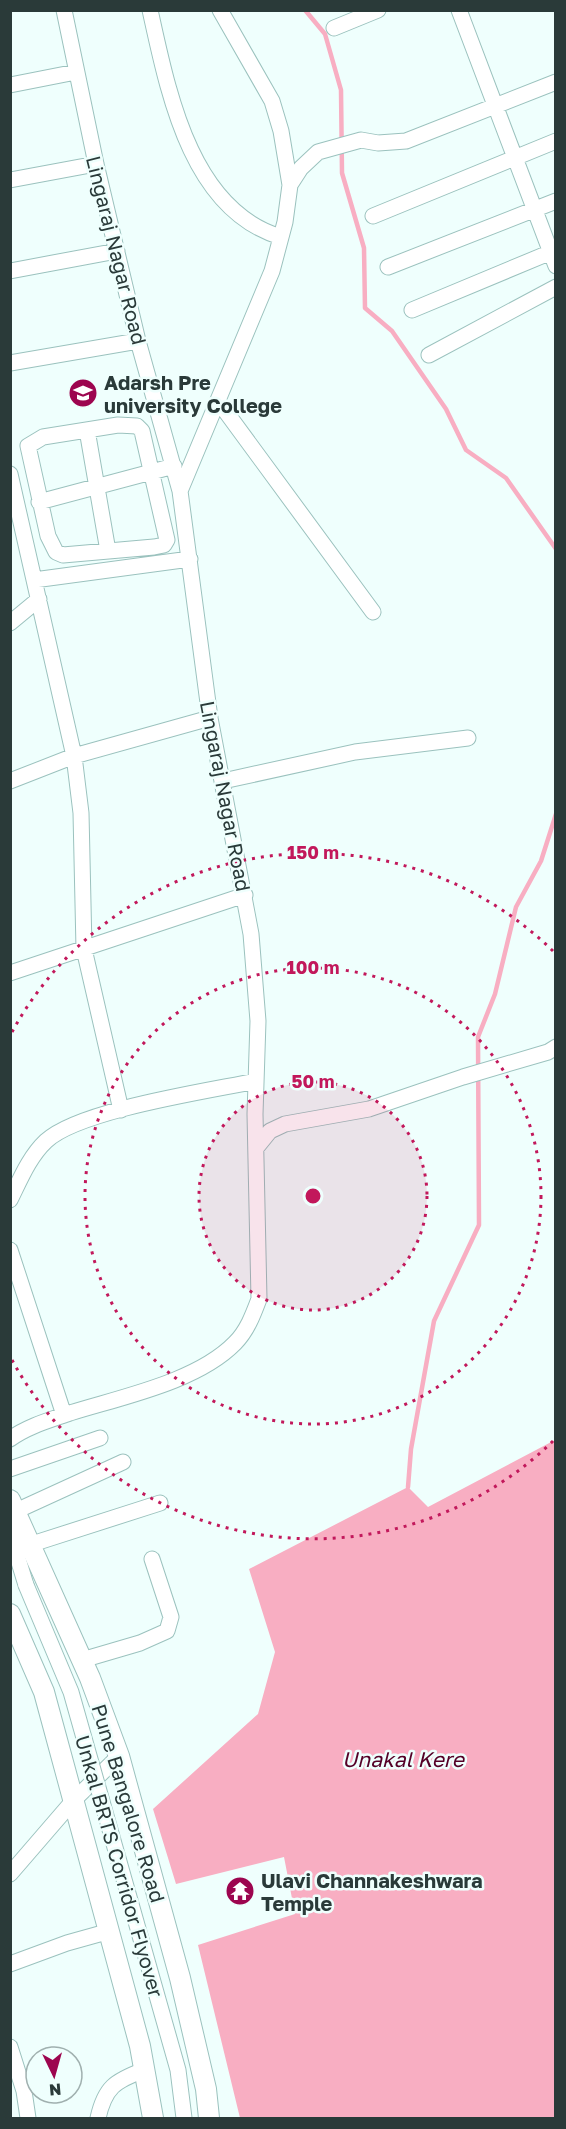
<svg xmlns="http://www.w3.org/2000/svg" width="566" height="2129" viewBox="0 0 566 2129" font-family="'Golos Text',sans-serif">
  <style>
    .water { fill: #f8aec2 }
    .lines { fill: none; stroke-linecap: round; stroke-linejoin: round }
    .stream { stroke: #f8aec2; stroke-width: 4.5 }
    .minor-casing { stroke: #9bc2be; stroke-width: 17 }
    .major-casing { stroke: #9bc2be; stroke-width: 22 }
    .minor { stroke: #fff; stroke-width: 15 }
    .major { stroke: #fff; stroke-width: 20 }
    .minor-bridge-casing { stroke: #9bc2be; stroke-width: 17; stroke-linecap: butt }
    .minor-bridge { stroke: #fff; stroke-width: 15 }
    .ring { fill: none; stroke: #c2185b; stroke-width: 3; stroke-dasharray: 3 6 }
    .labels { text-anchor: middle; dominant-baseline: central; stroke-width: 5; stroke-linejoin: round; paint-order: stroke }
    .street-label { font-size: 20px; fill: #2a3a39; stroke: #effffd }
    .poi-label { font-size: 20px; font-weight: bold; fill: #2a3a39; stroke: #effffd; text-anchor: start }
    .water-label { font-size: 21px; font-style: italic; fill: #550027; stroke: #effffd }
    .centre { fill: #c2185b; stroke: #effffd; stroke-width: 3 }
    .ring-label { font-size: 18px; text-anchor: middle; font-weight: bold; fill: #c2185b; stroke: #effffd; stroke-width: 5; stroke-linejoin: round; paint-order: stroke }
  </style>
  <rect width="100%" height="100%" fill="#effffd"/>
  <path class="water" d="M555,1440V2118H240L198,1945L295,1914L284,1857L176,1884L153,1809L258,1714L275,1652L249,1569L408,1487L428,1507Z"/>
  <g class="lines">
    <path class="stream" d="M305,10L325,34L341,90L342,173L364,248L365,308L392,331L446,409L466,450L506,478L556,549
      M408,1487L411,1449L434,1321L479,1225L478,1037L495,994L516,907L541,861L556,814"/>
    <g class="minor-casing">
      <path id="minor" d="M150,10C168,91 190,210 281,237
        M220,10L272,101L281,131L290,185
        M459,10L556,266
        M334,28L378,10
        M10,85L76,72
        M10,180L96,164
        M373,216L556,141
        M388,267L556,201
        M10,271L117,251
        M412,310L556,250
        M429,355L556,287
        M10,363L138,341
        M218,401L373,612
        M118,425L137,426L142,431L167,540L164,545L154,547L63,555L56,552L48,536L28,446L43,437Z
        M87,430L108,551
        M10,474L74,756L81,813L84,949L121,1110
        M180,491L272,271L285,222L290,185L301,168L318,152L361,140L378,143L406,141L556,82
        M39,502L174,466
        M34,580L190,559
        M10,623L39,599
        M10,781L74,756L210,718
        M223,781L355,752L468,738
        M10,973L245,895
        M257,1147L270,1131L285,1124L369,1109L463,1077L548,1052L556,1047
        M10,1200C20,1180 29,1157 46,1141C79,1110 208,1091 256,1081
        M10,1250L64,1415
        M10,1439C28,1426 50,1420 70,1413C121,1397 197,1382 235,1343C247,1331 253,1315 259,1299L255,1114L258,1021L251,934L210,718L180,491L138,341L96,164L64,10
        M10,1469L100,1438
        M16,1511L123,1462
        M10,1533L26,1585
        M32,1544L160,1503
        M82,1660L140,1643L167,1631L171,1617L152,1559
        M10,1874L73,1801L119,1756
        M10,1964L67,1943L110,1931
        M10,2047L24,2091L28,2118
        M98,2118C105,2087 115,2081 144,2070"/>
    </g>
    <g class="major-casing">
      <path id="major" d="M10,1500L90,1678L119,1756L180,1978L206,2089L209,2118
        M10,1614L44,1692L140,2046L153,2118"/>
    </g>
    <use href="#minor" class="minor"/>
    <use href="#major" class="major"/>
    <g class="minor-bridge-casing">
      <path id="minor-bridge" d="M26,1585L71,1692L178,2070L184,2118"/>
    </g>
    <use href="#minor-bridge" class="minor-bridge"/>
  </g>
  <circle cx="313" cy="1196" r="114" fill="#c2185b" fill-opacity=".12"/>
  <g class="ring">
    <circle cx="313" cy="1196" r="114"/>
    <circle cx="313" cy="1196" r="228"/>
    <path d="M553 1441A343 343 0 0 1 12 1360M12 1032A343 343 0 0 1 553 951"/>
  </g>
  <defs>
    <g id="school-disc" transform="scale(1.5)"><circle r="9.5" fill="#9d054f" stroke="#effffd"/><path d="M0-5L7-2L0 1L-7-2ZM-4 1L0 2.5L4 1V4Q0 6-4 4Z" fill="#fff"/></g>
    <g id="temple-disc" transform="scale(1.5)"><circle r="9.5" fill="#9d054f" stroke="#effffd"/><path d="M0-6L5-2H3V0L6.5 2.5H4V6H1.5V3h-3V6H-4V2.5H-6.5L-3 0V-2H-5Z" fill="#fff"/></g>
  </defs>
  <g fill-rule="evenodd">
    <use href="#school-disc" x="83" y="393"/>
    <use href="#temple-disc" x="240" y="1891"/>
  </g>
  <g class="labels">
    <g class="street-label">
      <text transform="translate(117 250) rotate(76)">Lingaraj Nagar Road</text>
      <text transform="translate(226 796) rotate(79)">Lingaraj Nagar Road</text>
      <text transform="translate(129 1803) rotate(73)">Pune Bangalore Road</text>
      <text transform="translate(120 1866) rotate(74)">Unkal BRTS Corridor Flyover</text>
    </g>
    <g class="poi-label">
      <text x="104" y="382">Adarsh Pre<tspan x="104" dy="23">university College</tspan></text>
      <text x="261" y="1880">Ulavi Channakeshwara<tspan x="261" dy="23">Temple</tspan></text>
    </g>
    <g class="water-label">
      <text x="403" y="1759">Unakal Kere</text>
    </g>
  </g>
  <circle cx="313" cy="1196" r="9" class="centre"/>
  <g class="ring-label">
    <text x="313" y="859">150 m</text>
    <text x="313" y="974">100 m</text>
    <text x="313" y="1088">50 m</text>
  </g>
  <rect width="566" height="2129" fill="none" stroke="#2a3a39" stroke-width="24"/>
  <g transform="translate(54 2075) rotate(175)"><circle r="28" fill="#effffd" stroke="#a0b0af" stroke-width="1.5"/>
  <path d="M0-4.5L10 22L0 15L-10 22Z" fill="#9d054f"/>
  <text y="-9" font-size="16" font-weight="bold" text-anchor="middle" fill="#2a3a39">N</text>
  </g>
</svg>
